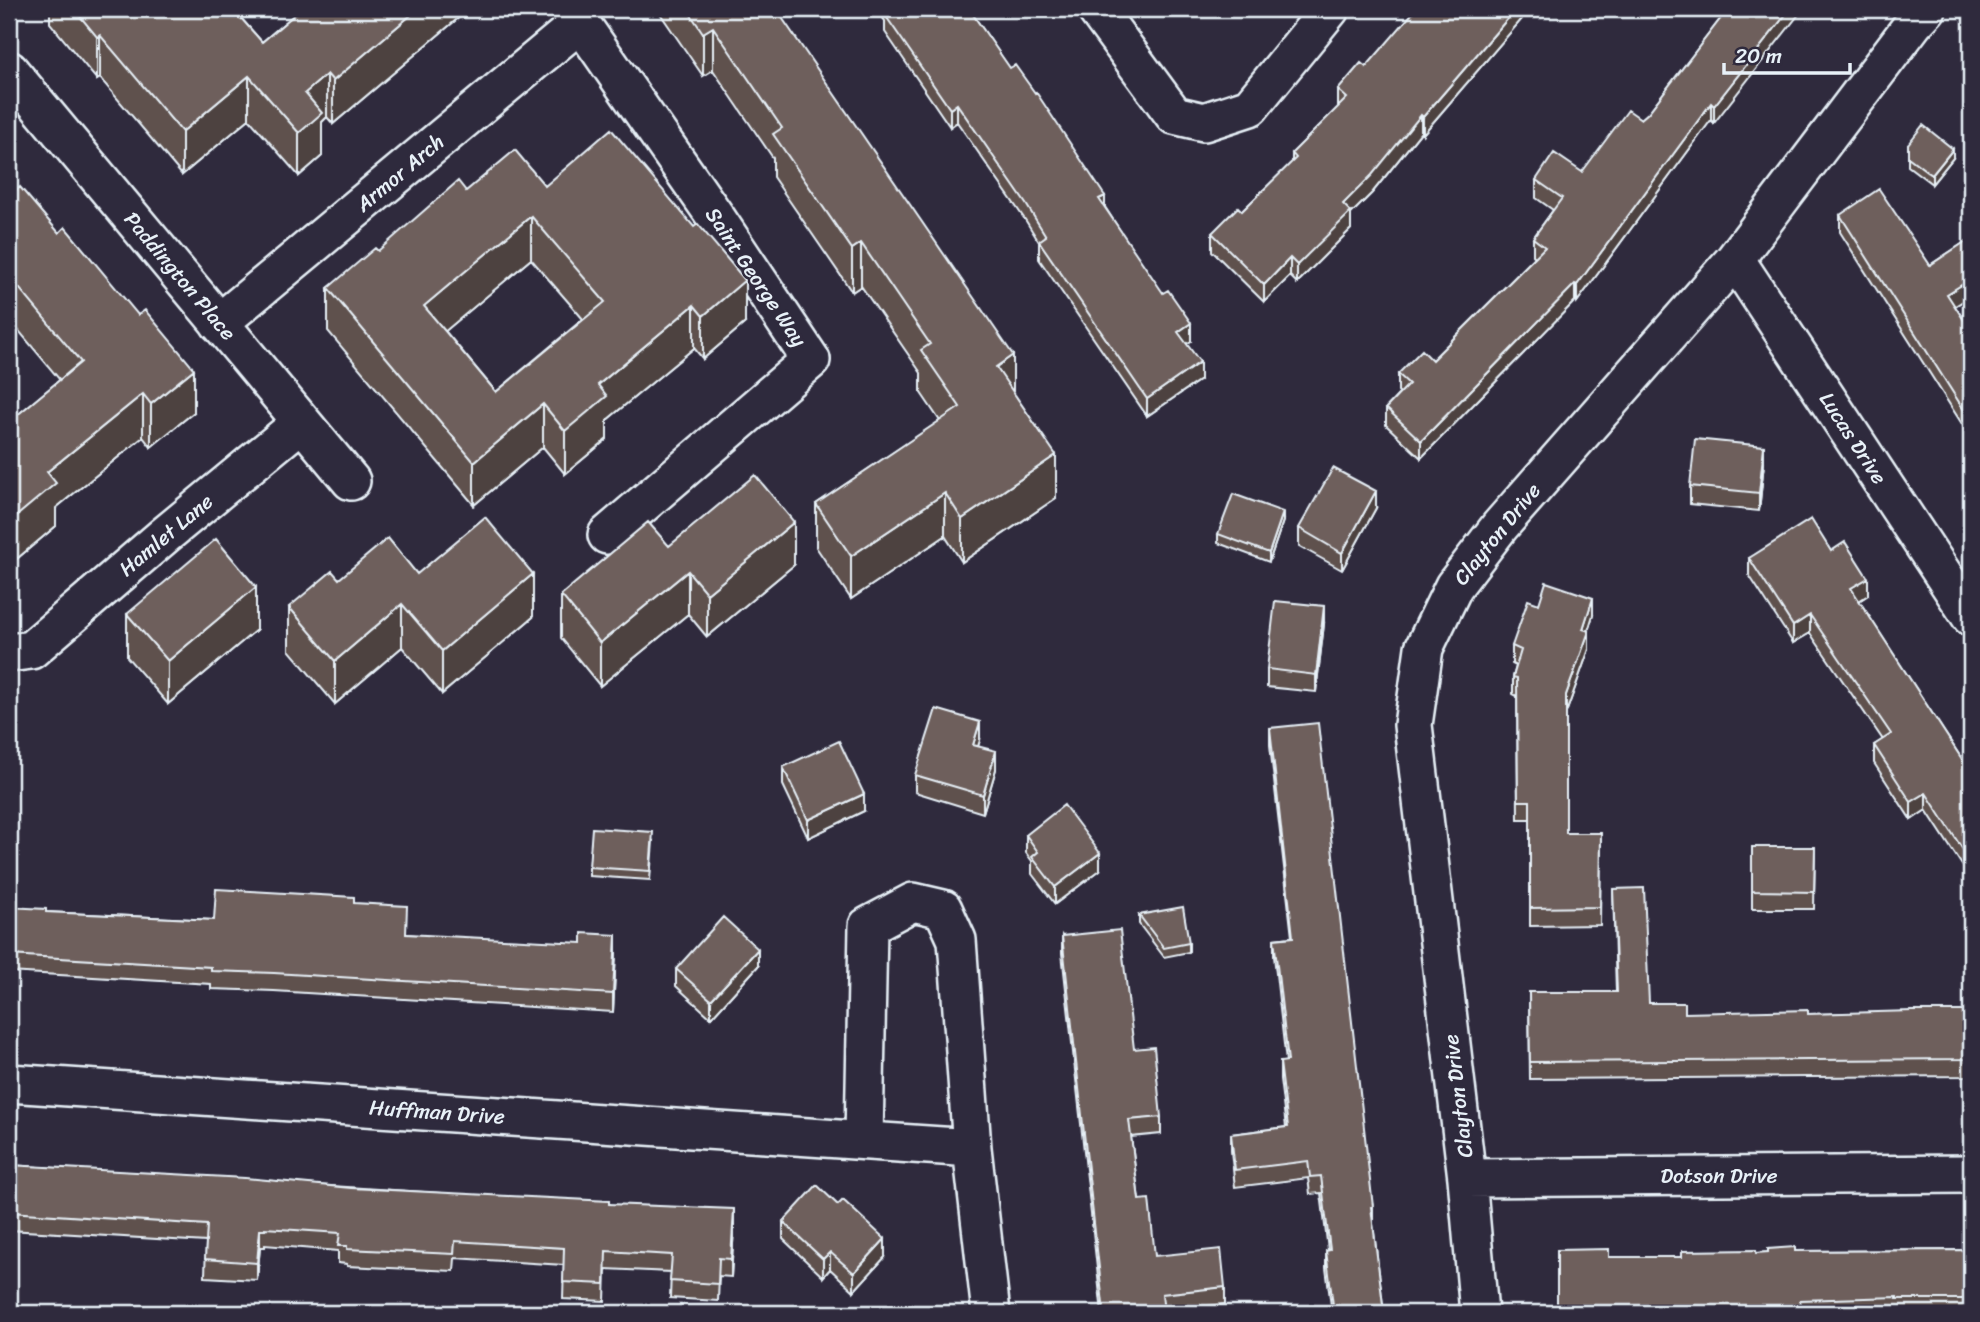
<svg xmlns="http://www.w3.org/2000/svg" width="1980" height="1322" viewBox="0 0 1980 1322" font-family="Sriracha,sans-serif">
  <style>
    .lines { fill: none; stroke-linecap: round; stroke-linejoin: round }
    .street-casing { stroke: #e8f1f8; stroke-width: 42 }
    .street { stroke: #2f2a3d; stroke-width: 37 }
    .wall { fill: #5f514e; stroke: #e8f1f8; stroke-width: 2; fill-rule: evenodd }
    .shaded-wall { fill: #4d4240; stroke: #e8f1f8; stroke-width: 2 }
    .building { fill: #6e5e5b; stroke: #e8f1f8; stroke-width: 2; fill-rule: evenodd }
    .labels { text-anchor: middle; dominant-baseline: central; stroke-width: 5; stroke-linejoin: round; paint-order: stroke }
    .street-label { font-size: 21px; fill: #e8f1f8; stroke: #2f2a3d }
  </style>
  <rect width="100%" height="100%" fill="#2f2a3d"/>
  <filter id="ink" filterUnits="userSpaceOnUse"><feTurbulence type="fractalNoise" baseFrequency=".0143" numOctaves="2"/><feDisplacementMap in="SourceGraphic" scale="14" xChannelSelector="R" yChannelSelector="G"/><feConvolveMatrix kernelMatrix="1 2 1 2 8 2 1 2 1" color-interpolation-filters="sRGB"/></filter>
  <g filter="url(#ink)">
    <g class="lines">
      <g class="street-casing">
        <path id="street" d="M571,9L715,216L811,360L607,535
          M1096,9L1174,115L1204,122L1250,107L1330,9
          M9,70L351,481
          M1735,259L1971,617
          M219,323L580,23
          M9,653L31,650L165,535L302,422
          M9,1083L972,1148
          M864,1140L868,926L913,902L943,909L957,940L972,1148L991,1313
          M1467,1178L1971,1174
          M1479,1313L1467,1178L1413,725L1424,648L1454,586L1500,526L1735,259L1913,24L1927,9"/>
      </g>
      <use href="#street" class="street"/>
    </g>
    <path class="wall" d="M50,9H233L262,42L301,9H469L333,124L327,117L322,122V156L299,176L249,119L182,175L100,78L97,80L50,23Z
      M657,9H776L1013,392L1056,498L962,562L945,536L851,599L816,547V504L940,421L921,393V373L861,286L852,292L773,177V158L713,70L703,76Z
      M876,9H969L1105,207L1191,341L1186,344L1200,380L1147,416L1039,259V242L1026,221L957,122L950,127L885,32V21Z
      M1522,9V19L1423,134L1421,132L1372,193L1351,214V229L1297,283L1290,276L1264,302L1212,251V233L1242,211L1292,162V153L1338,108V90L1366,67Z
      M1728,9L1714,123L1711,120L1577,302L1575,301L1421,458L1386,425V408L1400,393L1398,391V374L1432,360L1535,257L1533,255V238L1553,210L1536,198V180L1582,172L1648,113Z
      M1908,144L1953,158L1932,184L1908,166Z
      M545,186L745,323L703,359L694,348L607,420V439L565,474L543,447L474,505L328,331V288L378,251L466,191ZM531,259L583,319L496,392L445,331Z
      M9,196L194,412L151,447L143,437L56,508V526L13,562L9,557V422L60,380L9,319Z
      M1840,215L1930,265L1971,238V296L1955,306L1971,331V438L1840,232Z
      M1764,463L1759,511L1690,504V486Z
      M1376,508L1342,570L1299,546V528Z
      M1283,521L1269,562L1218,543V534Z
      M669,546L794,565L707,637L688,614L600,686L561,638V595Z
      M1831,551L1868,595L1859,601L1971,773V879L1926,810L1911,820L1874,763V745L1883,740L1810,633L1793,643L1749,575V558Z
      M417,574L533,617L442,694L402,647L335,704L289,650V607L339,579Z
      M1539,604L1593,615L1588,631L1589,649L1566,713V833H1601L1600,925L1530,926V819H1518L1517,696L1513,694V677L1516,666L1512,664V646Z
      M127,614L256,630L168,704L127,657Z
      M1324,624L1316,692L1267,687V669Z
      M1270,728L1373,1207V1224L1384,1313H1332L1326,1268V1251L1328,1250L1321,1193L1310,1194L1308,1178L1235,1187L1231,1151V1134L1286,1127L1280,1079V1062H1286L1274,956V939L1292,937L1270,745Z
      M980,740L978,746L996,769L983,813L915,792V775Z
      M783,767L864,811L808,838L783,785Z
      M1026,835L1100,870L1055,904L1032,874V861L1026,853Z
      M653,841L650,880L589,876V867Z
      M1752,847H1815L1814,909H1752Z
      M1613,889L1649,1003L1685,1013L1808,1014L1971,1011V1076L1530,1079L1529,992H1616Z
      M354,903L407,934L616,952L613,1012L274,991L211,989V984L9,972V907L46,912L214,920Z
      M1139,915L1189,943V952L1164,957L1139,924Z
      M1062,936L1134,1049L1161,1117V1134L1131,1137L1139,1200L1155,1256L1225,1287V1304L1164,1311V1313H1102L1062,953Z
      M758,966L711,1018L676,986V969Z
      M9,1165L609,1204L734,1227L731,1277L719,1276L718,1301L670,1298L671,1272L606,1269L605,1301L563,1299L564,1265L455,1258L454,1271L347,1266V1264L338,1263V1251L265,1245V1247H260L257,1280L205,1277L206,1242L9,1230Z
      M783,1222L885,1257L854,1291L830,1269L823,1277L783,1239Z
      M1971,1250V1313H1557L1609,1257H1682L1795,1251Z"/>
    <path class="shaded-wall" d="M418,9H469L333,124V81Z
      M1516,9H1522V19L1423,134V117Z
      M1790,9H1803L1714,123V106Z
      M713,27V70L703,76V33Z
      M100,35V78L97,80V37Z
      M327,74V117L322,122V156L299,176V133L305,93Z
      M249,76V119L182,175V132Z
      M1711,103V120L1577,302V285Z
      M957,104V122L950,127V109Z
      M1421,115V132L1372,193L1351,214V229L1297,283V265L1343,204Z
      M1953,149V158L1932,184V175Z
      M1105,196V213L1099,199Z
      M531,216V259L424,349V306Z
      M861,243V286L852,292V249Z
      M1290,258V276L1264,302V285Z
      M1971,279V296L1947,311V294Z
      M745,280V323L703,359V316Z
      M1575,284V301L1421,458V441Z
      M694,305V348L607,420V439L565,474V431L598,385Z
      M1191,323V341L1178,349V332Z
      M1013,355V398L996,367Z
      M1200,362V380L1147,416V399Z
      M194,369V412L151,447V404Z
      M143,394V437L56,508V526L13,562V519L47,472Z
      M543,404V447L474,505V462Z
      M1764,446V463L1759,511V493Z
      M1056,455V498L962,562V519Z
      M1376,491V508L1342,570V553Z
      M945,493V536L851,599V556Z
      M1283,512V521L1269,562V553Z
      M794,522V565L707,637V594Z
      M688,571V614L600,686V643Z
      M533,574V617L442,694V651Z
      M1868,578V595L1851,606V588Z
      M256,587V630L168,704V661Z
      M1593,598V615L1583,647V629Z
      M402,604V647L335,704V661Z
      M1324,606V624L1316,692V675Z
      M1810,615V633L1793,643V626Z
      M1589,631V649L1566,713V695Z
      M980,722V740L973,762V745Z
      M996,751V769L983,813V795Z
      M1926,793V810L1911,820V802Z
      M864,794V811L808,838V820Z
      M1100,853V870L1055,904V887Z
      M616,935V952L613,1012V994Z
      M758,949V966L711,1018V1000Z
      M734,1209V1227L731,1277V1259Z
      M260,1230V1247L257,1280V1263Z
      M885,1239V1257L854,1291V1273Z
      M830,1252V1269L823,1277V1259Z"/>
    <path class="building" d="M74,9H233L262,42L301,9H418L333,81L327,74L305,93L322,113L299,133L249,76L182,132L100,35L97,37Z
      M687,9H776L1013,355L996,367L1056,455L962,519L945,493L851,556L816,504L960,407L921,350L930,344L861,243L852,249L773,134L782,128L713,27L703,33Z
      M888,9H969L1010,68L1015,65L1035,93L1036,92L1105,196L1099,199L1163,293L1168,290L1191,323L1178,332L1200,362L1147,399L1039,241L1046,236L1026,204L957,104L950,109L885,15L890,11Z
      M1416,9H1516L1423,117L1421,115L1372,175L1343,204L1351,212L1297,265L1290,258L1264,285L1212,233L1238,207L1242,211L1296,158L1292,153L1347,98L1338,90L1361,63L1366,67Z
      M1728,9H1790L1714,106L1711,103L1577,285L1575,284L1421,441L1386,408L1409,384L1398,374L1422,350L1432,360L1545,247L1533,238L1562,198L1536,180L1554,153L1582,172L1628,110L1641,119L1648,113Z
      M1923,125L1953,149L1932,175L1908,157V144Z
      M611,129L694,227L698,224L745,280L703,316L694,305L598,385L607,396L565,431L543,404L474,462L328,288L375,248L378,251L458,181L466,191L515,150L545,186ZM531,216L605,302L496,392L424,306Z
      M20,187L59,233L65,227L138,315L145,310L194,369L151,404L143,394L47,472L56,483L13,519L9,514V422L81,362L9,276V196Z
      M1879,189L1930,265L1971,238V279L1947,294L1971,331V421L1840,215Z
      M1695,439L1764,446L1759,493L1690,486Z
      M1333,468L1376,491L1342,553L1299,528Z
      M755,475L794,522L707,594L688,571L600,643L561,595L648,522L669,546Z
      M1233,494L1283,512L1269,553L1218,534Z
      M485,517L533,574L442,651L402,604L335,661L289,607L332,571L339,579L388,538L417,574Z
      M1811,519L1831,551L1845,542L1868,578L1851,588L1971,773V862L1926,793L1911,802L1874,745L1891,734L1810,615L1793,626L1749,558Z
      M216,539L256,587L168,661L127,614Z
      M1546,582L1593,598L1583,629L1589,631L1566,695V833H1601L1600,907L1530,908V801H1518L1517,678L1513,677L1521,650L1512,646L1528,600L1539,604Z
      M1275,601L1324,606L1316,675L1267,669Z
      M936,709L980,722L973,745L996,751L983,795L915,775Z
      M1318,723L1373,1207H1371L1384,1313H1334L1326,1251L1330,1250L1321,1176L1310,1177L1308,1161L1235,1170L1231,1134L1288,1127L1280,1062L1288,1061L1274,939L1293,937L1270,728Z
      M839,741L864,794L808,820L783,767Z
      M1064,805L1100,853L1055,887L1032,857L1038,852L1026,835Z
      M592,828L653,832L650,871L589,867Z
      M1752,847H1815L1814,892L1752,891Z
      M1644,888L1649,1003H1685V1013L1808,1010V1014L1913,1011H1971V1059L1530,1062L1529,992H1617L1613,889Z
      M216,889L354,897V903L407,906L406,934L582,943V933L616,935L613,994L274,973L211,971V967L9,955V907L46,909V912L214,920Z
      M1183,907L1189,943L1164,948L1139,915Z
      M723,917L758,949L711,1000L676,969Z
      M1120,930L1134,1049L1154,1047L1161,1117L1129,1120L1139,1200L1149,1199L1155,1256L1221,1249L1225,1287L1162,1294L1164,1313H1104L1062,936Z
      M9,1165L245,1178L351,1188L609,1201V1204L734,1209L731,1259L719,1258L718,1284L670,1281L672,1255L606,1251L605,1284L563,1282L564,1248L455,1241L454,1254L347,1249V1246H338L340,1233L265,1228V1230H260L257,1263L205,1259L207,1225L9,1212Z
      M817,1185L838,1205L843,1200L885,1239L854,1273L830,1252L823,1259L783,1222Z
      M1795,1247V1251L1971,1250V1299H1897V1297L1800,1300L1801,1313H1557V1250L1609,1249V1257H1682V1251L1756,1250V1253L1768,1252V1249Z"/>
  </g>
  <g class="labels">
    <g class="street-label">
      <text transform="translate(400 173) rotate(-40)">Armor Arch</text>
      <text transform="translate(180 276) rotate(50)">Paddington Place</text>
      <text transform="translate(756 277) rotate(56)">Saint George Way</text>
      <text transform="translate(1853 438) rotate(57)">Lucas Drive</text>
      <text transform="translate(1497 534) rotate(-51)">Clayton Drive</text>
      <text transform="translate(166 535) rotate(-40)">Hamlet Lane</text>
      <text transform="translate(1458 1096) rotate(-97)">Clayton Drive</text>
      <text transform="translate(437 1112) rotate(4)">Huffman Drive</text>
      <text x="1719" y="1176">Dotson Drive</text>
    </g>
  </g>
  <rect width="1980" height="1322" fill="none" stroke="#2f2a3d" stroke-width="35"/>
  <rect x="18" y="18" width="1945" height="1287" fill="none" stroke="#e8f1f8" stroke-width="2.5" filter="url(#ink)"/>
  <path d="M1724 63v10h126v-10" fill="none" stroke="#e8f1f8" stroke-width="3.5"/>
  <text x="1735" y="63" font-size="21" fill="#e8f1f8" stroke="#2f2a3d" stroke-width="5" paint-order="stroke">20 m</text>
</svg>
